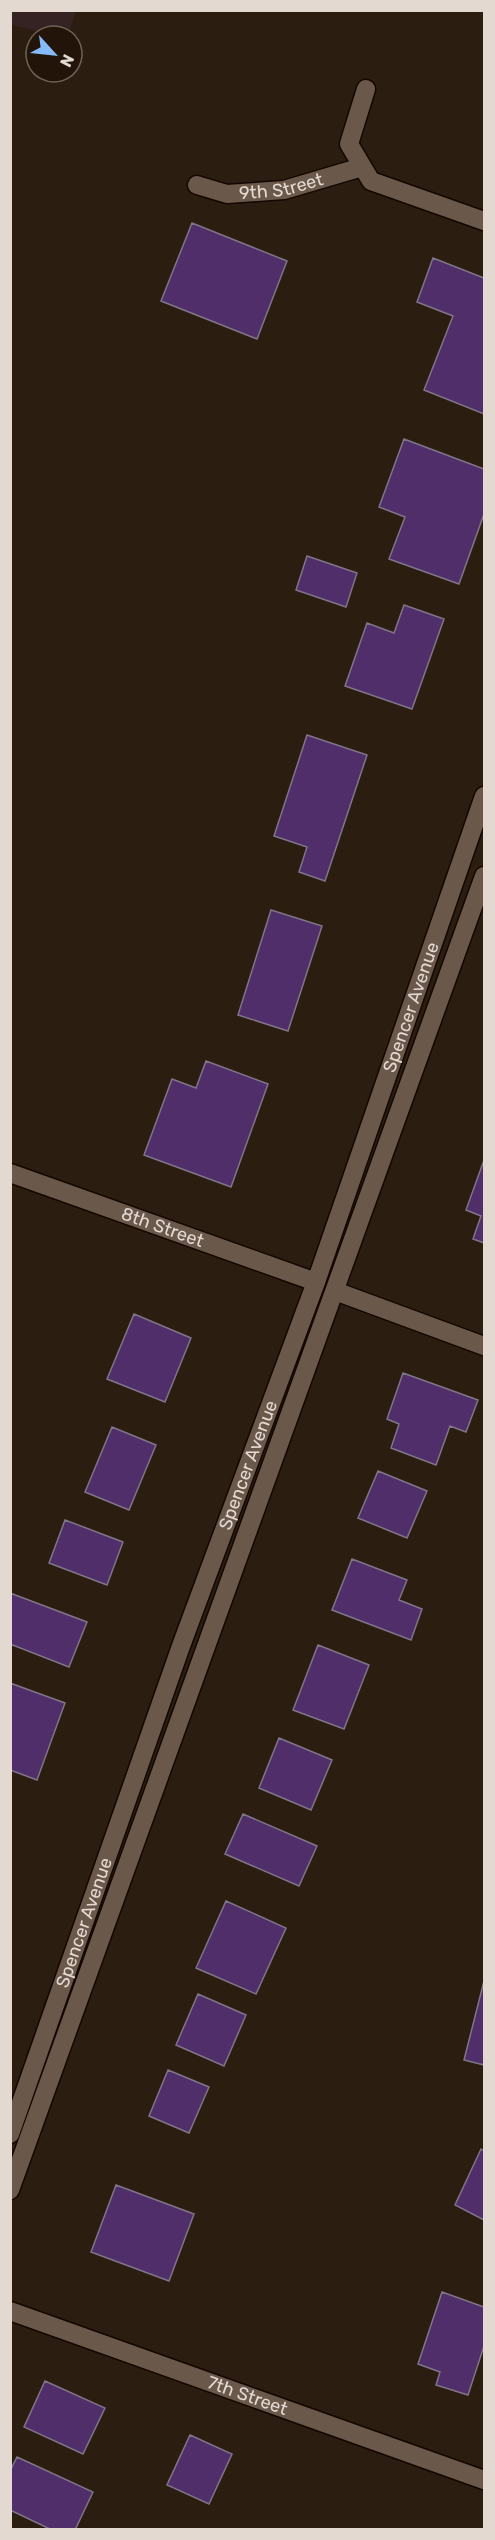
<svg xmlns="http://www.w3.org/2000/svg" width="495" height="2540" viewBox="0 0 495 2540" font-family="Rubik,sans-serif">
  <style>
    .education { fill: #352223 }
    .building { fill: #4f2e69; stroke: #7f7588; stroke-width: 1.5 }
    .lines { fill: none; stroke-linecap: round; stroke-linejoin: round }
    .minor-casing { stroke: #140701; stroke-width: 21 }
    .minor { stroke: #6a584b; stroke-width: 18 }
    .labels { text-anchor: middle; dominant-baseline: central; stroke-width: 6; stroke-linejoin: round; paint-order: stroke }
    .street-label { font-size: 18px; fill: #e3d9d1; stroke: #221408 }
  </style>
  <rect width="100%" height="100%" fill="#2c1d11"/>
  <path class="education" d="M11,10H76V11L68,36H61L11,25Z"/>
  <path class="building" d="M192,223L287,261L257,339L161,301Z
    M433,258L484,278V414L424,390L453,316L417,302Z
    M404,439L484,469V514L459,584L389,559L405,517L379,507Z
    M307,556L357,573L346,607L296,590Z
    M404,605L444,619L412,709L345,686L367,623L394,633Z
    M307,735L367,755L325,881L299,872L307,847L274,836Z
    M271,910L322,926L288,1031L238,1015Z
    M206,1061L268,1084L231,1187L144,1155L172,1079L196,1088Z
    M484,1160V1243L473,1239L481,1216L466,1210Z
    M134,1314L191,1338L165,1402L107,1379Z
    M403,1373L478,1400L466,1432L450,1426L436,1465L391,1448L399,1424L387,1419Z
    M112,1427L156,1445L129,1510L85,1492Z
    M378,1471L427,1491L407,1538L358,1518Z
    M65,1520L123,1542L107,1585L49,1563Z
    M352,1559L407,1580L399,1600L422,1609L411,1640L332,1610Z
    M10,1593L87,1622L69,1667L10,1644Z
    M318,1645L369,1665L344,1729L293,1710Z
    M10,1683L65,1703L37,1780L10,1770Z
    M279,1738L332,1760L311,1810L259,1788Z
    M243,1814L317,1846L299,1886L225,1854Z
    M226,1901L286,1928L256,1994L196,1968Z
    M484,1981V2065L464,2060Z
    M198,1994L246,2015L224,2066L176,2045Z
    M168,2070L209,2087L189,2133L149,2116Z
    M481,2149L484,2151V2220L455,2205Z
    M116,2185L194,2214L169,2281L91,2252Z
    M442,2292L484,2307V2346L468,2395L436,2385L440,2372L418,2364Z
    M45,2381L105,2408L83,2454L24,2427Z
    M190,2435L232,2454L209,2504L167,2485Z
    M17,2457L93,2492L75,2530H52L10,2510V2471Z"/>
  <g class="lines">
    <g class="minor-casing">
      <g id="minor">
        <path d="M366,89L349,144L371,181L484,221"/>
        <path id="s1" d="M197,185L227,194L284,190L362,167"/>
        <path id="s2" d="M10,1173L316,1282"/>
        <path d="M335,1291L484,1346"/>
        <path id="s3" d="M10,2134L181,1646L316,1282L484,796"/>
        <path d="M10,2190L484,876"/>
        <path id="s4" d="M10,2311L484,2480"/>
      </g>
    </g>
    <use href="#minor" class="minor"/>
  </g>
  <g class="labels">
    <g class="street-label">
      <text stroke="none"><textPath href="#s1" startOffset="86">9th Street</textPath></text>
      <text stroke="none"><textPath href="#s3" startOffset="1196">Spencer Avenue</textPath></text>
      <text stroke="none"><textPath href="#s2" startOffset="162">8th Street</textPath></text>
      <text stroke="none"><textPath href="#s3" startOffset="710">Spencer Avenue</textPath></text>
      <text stroke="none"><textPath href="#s3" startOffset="224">Spencer Avenue</textPath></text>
      <text stroke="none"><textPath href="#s4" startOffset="252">7th Street</textPath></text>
    </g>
  </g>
  <rect width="495" height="2540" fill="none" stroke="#e3d9d1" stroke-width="24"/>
  <g transform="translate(54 54) rotate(117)"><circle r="28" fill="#221408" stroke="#6f6358" stroke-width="1.5"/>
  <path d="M0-4.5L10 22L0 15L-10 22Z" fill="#86bbfb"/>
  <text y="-9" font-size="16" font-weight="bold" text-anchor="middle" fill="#e3d9d1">N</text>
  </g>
</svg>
